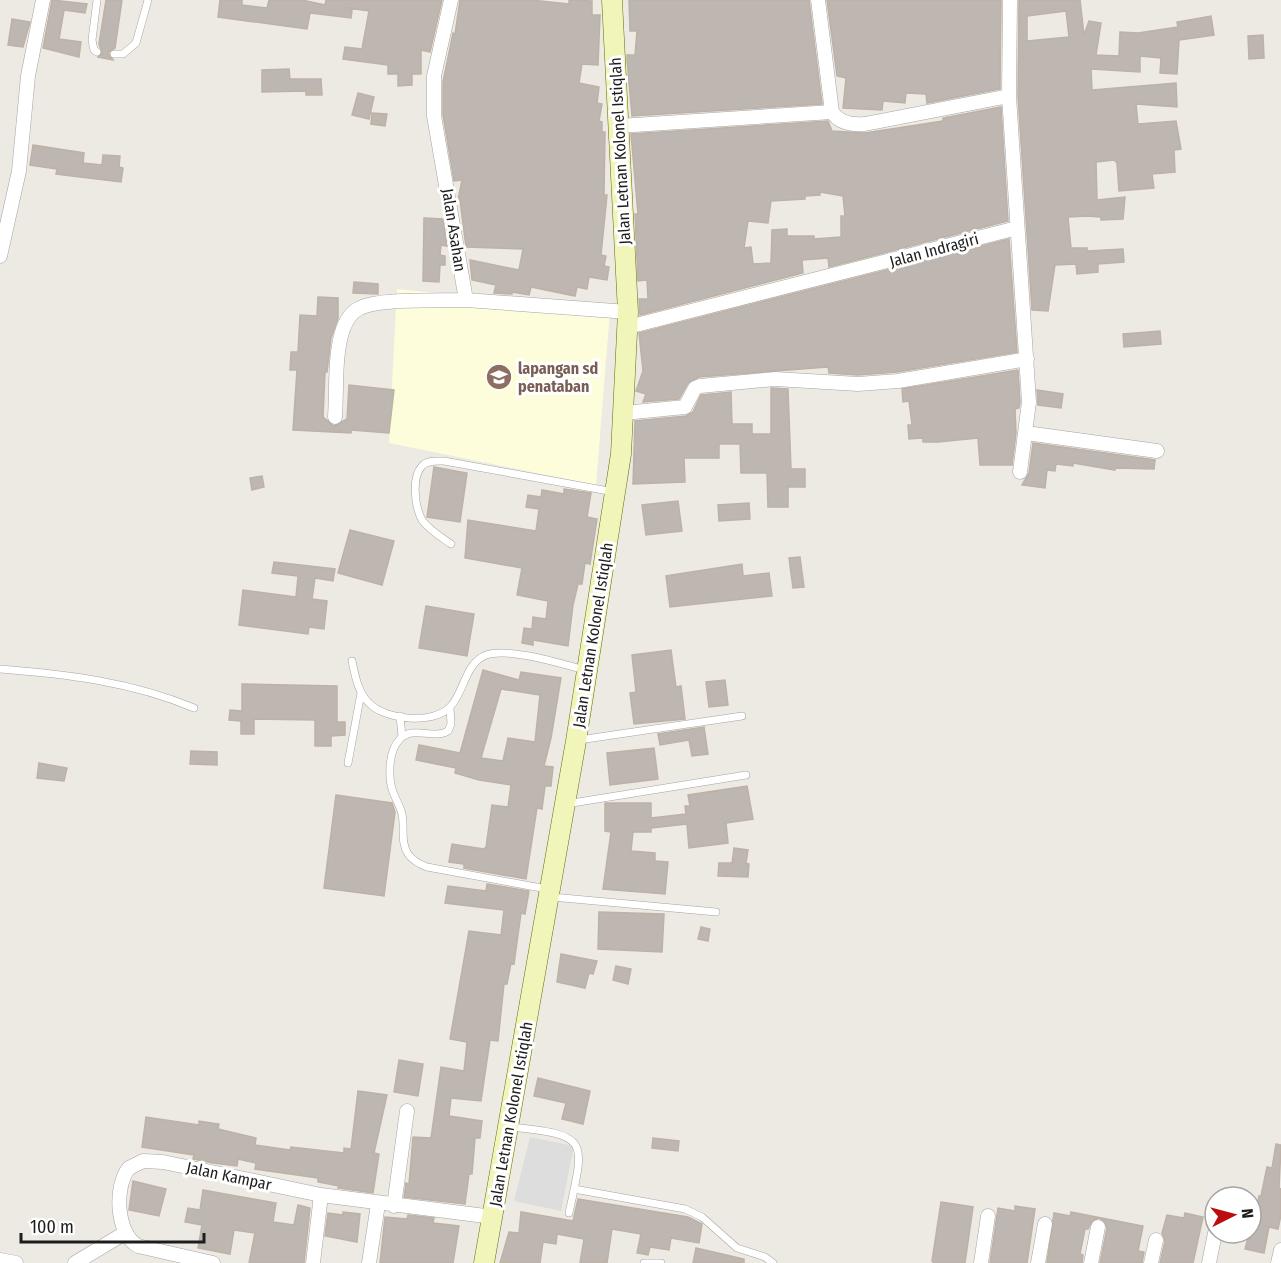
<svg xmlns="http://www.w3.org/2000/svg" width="1281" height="1263" viewBox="0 0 1281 1263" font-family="'Fira Sans Condensed',sans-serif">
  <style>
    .education { fill: #fdfddc }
    .parking { fill: #ddd }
    .building { fill: #beb6b0; stroke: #beb1a6; stroke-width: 1.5; fill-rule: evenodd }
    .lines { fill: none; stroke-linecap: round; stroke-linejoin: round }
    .lane-casing { stroke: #a4a4a4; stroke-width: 8 }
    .street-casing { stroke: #a4a4a4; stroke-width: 15 }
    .secondary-casing { stroke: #626c0b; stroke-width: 21 }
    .lane { stroke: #fff; stroke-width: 7 }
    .street { stroke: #fff; stroke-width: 14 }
    .secondary { stroke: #f2f5b9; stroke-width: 20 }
    .labels { text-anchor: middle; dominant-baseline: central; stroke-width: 6; stroke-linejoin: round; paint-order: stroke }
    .street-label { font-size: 16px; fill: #1d1d1d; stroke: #fff }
    .education-label { font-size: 16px; font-weight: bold; fill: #785e54; stroke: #fff; text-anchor: start }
  </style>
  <rect width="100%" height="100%" fill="#edeae3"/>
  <path class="education" d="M397,289L610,311L596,485L389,443Z"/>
  <path class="parking" d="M530,1137L574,1146L561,1211L514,1201Z"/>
  <path class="building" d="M52,0L87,4L85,13L64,10L59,39L81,42L79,57L43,48Z
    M106,0H122L115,48L108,53L113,60L98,57L102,53L99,44Z
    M220,0H242V5L267,8L269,0H302L325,5L326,0H442L430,52L421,50V74H412V85L398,86V74H388V65L343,59L345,47L362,49L369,11L348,8L352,11L351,18L310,13L307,29L218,17Z
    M460,0H531L569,4V0L592,1V15H600L598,65L582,64L579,83L599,87L597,103L602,104L599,121L602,122V132H605L604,195H607L601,255L606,256L604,266L609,267L607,280L589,277L587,289L577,287L575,296L531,287L529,295L512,292V294L494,293L496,285L472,280L470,260L519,270L523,249L466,247L460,200H458L462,180L454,181L443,115V82L453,33L455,34Z
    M629,0H809L822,104L632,116L627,60V55H635L637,31H630Z
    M827,0H1001L1000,89L927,103L926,94L906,93L905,103L883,101L882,110L843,108L846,78L837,76Z
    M1019,0H1080L1084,35L1089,21L1101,23L1096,55L1119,56L1120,32L1138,33L1178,27L1177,22L1211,16L1214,35L1179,40L1177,74L1160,73L1161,58L1140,56V72L1091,69L1092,90L1176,83L1177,107L1136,104L1138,124L1176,121L1181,149L1174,150L1175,172L1152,174L1154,188L1119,191L1117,163L1114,160L1096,162L1097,200L1125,197L1123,219L1101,220V217L1087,216L1068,217L1071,248H1087V251L1123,249L1124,262L1098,264V272L1077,274L1076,264L1055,265L1048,311L1032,310L1018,96ZM1066,11L1069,37L1027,41V16Z
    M12,19L30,22L23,47L8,45Z
    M1263,35L1264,58L1249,59L1248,36Z
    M289,69L290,79H321L322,95H306V91L262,92V70Z
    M358,93L374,97L369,119L352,115Z
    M1001,107L1008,221L829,267L828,258L802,260L803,273L640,315L639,299H648L647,280L638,281L635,214H638L631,134L828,121L832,131L865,133L943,121V118ZM820,192L843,196L845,216H841V237L814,239V236H787V229L772,230L771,263L753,264L751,247L744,248L748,221L768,223L771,201L805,199V196L820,195Z
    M372,113L387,114L385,126L371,124Z
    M33,145L84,153L83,163L102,165L103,155L120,156L119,167L123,168L121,182L56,174L57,169L30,165Z
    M424,218L443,219L447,246L441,245L440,255L445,256V265H440L439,282L423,281Z
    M1009,239L1017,352L897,372L858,375L829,373L828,367L699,377L688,383L679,399L643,402L646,394L636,391L643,371L639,333Z
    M354,282L378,284V294L353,293Z
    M318,297L338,298V318L331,338L327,372H325L323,417L334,426L347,419L349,385L394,390L389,433L351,430V433L293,430L297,370H290L291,352H298L300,315L317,316Z
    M1160,331L1161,344L1124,347L1123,334Z
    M1018,370L1020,402L1019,408L1015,409L1016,433L1012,465H980L978,438L938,442H923V438L909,439L908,425H912L909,401L903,402L902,389Z
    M771,388L788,389L791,469H805V487H788V507H768L767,473H741L740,444H719V458H684L685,482L633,484L635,421L686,416L693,412L701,395L731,392L732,424H752V434H771Z
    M1037,390L1063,394L1061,408L1038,405Z
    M1033,443L1155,460L1154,469L1115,468V470L1073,463V466L1056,464L1055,471L1047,470L1045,488L1022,485L1029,473Z
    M434,467L467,473L460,522L427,517Z
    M262,476L264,487L252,490L250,478Z
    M564,489L591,493L587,517L597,519L590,564L585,563L582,584H578L573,605L568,646L533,640V645L522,643L524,628L532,629L533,617L546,619L548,601L517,595L522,568L465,558L468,520L536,531L539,509L526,507L528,495L541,497L542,490L564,494Z
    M678,501L682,531L646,535L642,505Z
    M749,503L750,519L719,521L718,505Z
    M350,530L394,541L382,585L338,573Z
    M800,557L804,587L793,588L789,558Z
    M274,562L335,569L333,581L315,578L312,599L327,601L324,629L309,627L308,634L239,625L243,590L296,597L298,576L272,573Z
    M742,564L743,576L769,573L772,596L670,607L666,576Z
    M426,606L474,614L467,656L419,648Z
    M671,650L676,687L681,686L685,719L634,724L630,693L636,692L632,655Z
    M483,670L519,680L521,672L561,678L551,738L544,766L553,767L551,786H545L542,809L537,808L526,879L464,868V864L449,862L452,844L484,849L486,847L492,805L508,807L511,785L479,780L455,773L456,768L416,760L419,745L460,753ZM501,689L540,695L535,742L508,738L503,761L481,758Z
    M725,680L728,705L709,707L706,682Z
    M242,684L337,686V722H345V735L331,736V746H315V720L254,719V734H241V721L229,720L230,710L242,711Z
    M704,727L708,754L692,756L689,740L660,745L658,734Z
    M654,748L658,779L610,785L607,753Z
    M191,751L217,752V765L190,764Z
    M39,763L67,768L64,781L37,778Z
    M747,786L753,819L726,823L728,843L689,848L687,824L651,828V832H633L631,851L655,853V861L668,862L665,894L603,889L611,832L605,831V803H651V818L686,814L685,806H690L688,795Z
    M336,795L392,803L395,812L384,896L324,888Z
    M734,848L748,850L746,863L749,864L748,877L718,876L719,863H732Z
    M487,884L529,891L525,914L521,913L514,964L511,963L507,984H504L498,1041L490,1040L481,1101L451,1098L449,1116L482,1121L480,1138H475L472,1174H469L465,1204L404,1197L406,1183L409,1184L413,1137L431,1138L441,1067L464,1071L467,1042L450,1039L469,931L501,935L504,910L445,903L448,886L486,891Z
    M599,912L664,914L662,952L598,949Z
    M701,927L710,929L708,941L698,939Z
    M561,954L597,961L593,974L589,973L585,988L557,982Z
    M616,966L631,969L628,984L613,980Z
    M399,1060L423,1064L418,1096L394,1092Z
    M538,1078L590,1091L583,1124L562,1119L566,1103L534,1096Z
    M358,1091L387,1095L374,1153L379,1154L373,1193L338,1188L339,1186L318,1182V1178L255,1169L256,1163L238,1159L237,1166L213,1163L193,1159L194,1155L142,1147L146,1117L199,1125V1121L219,1124L218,1129L256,1138L255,1145L290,1150L291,1147L344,1153V1148L351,1149Z
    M653,1138L679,1141L678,1151L652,1148Z
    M1276,1144L1281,1145L1279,1188L1281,1189V1215L1278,1229L1269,1227L1264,1253L1245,1249L1248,1238L1250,1239L1259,1196H1261L1267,1167L1272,1168Z
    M133,1181L166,1189L159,1216L129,1210Z
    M203,1190L276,1203L273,1222L294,1225L298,1205L310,1208L304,1263H249L255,1233L234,1230L230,1254L198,1248L202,1225L185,1222L188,1208L200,1210Z
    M578,1199L688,1217L702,1224L699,1243L671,1238L669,1250L650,1247L648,1255L637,1253L641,1234L612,1229L607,1263H580L584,1239L557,1234L556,1244L543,1242L540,1263H500L509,1232L519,1233L521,1212L573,1221Z
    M941,1202L973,1207L965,1263H934L932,1261Z
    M1015,1206L1035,1209L1027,1263H990L998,1208L1015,1211Z
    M343,1212L360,1214L357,1242L325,1236L328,1213L343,1215Z
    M1071,1212L1143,1226L1138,1251L1144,1252L1142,1263H1100L1107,1228L1104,1221L1099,1218L1092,1221L1088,1229H1085L1080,1254L1083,1255L1082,1263H1047L1054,1213L1070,1216Z
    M1185,1213L1203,1217L1193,1263H1160L1165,1241L1162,1233L1167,1215L1184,1218Z
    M408,1215L434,1218L433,1223L459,1226L453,1263H380L385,1217L407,1219Z
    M696,1248L744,1259V1263H693Z"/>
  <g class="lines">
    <g class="lane-casing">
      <path id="lane" d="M97,0L92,40L94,50L97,52
        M114,54H123L136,43L148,0
        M451,544C441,537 429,530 422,520C415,507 411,478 422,466C427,460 437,461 444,461L614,492
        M352,661C355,675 358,693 369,703C385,720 433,725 450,707C464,693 465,663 486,655C508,647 562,664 585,670
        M0,669C66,674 132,682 194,708
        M450,708L451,724L448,731C433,740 413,725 400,739C388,751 388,778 393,792C396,800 400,806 402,814C405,828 400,841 408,854C413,861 419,864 427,867L547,889
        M400,716L402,737
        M579,740L742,716
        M348,763L361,693
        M566,804L746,775
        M552,897L716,912
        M510,1127C590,1135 585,1139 569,1213
        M574,1189L685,1209L702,1217L737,1248L765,1257L773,1263
        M644,1263H661"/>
    </g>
    <g class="street-casing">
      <path id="street" d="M451,0L434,76V116L466,300L628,312
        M818,0L832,112C839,123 853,125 865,124L1009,96
        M1010,0L1009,96L1029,402L1020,472
        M619,126L832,112
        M0,256L19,171L28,76L43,0
        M628,327L1017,228
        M624,413L685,407L695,388L700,386L775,379L858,384L898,381L1027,359
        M335,417C337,389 334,356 343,329C346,321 351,312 360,308C381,298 440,301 466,300
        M1026,433L1157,451
        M394,1206L407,1111
        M0,1260L16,1263
        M75,1263L125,1233
        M213,1263L138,1246C116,1234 114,1186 129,1168L143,1161L163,1162L321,1195L493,1217
        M313,1263L321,1195
        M369,1263L378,1204
        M981,1263L988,1216
        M1038,1263L1045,1224
        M1091,1263L1098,1227
        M1151,1263L1156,1240
        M1209,1263L1215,1233
        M1278,1263L1281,1250"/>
    </g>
    <g class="secondary-casing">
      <path id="secondary" d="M484,1263L576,741L621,454L628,312L612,0"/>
    </g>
    <use href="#lane" class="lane"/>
    <use href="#street" class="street"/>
    <use href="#secondary" class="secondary"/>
  </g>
  <defs>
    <g id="school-disc" transform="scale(1.35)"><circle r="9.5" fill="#8d6e63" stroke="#fff"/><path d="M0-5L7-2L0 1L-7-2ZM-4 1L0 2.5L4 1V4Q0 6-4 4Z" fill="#fff"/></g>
  </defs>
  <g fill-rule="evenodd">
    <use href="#school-disc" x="499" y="377"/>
  </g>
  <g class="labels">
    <g class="street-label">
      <text transform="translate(620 151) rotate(-93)">Jalan Letnan Kolonel Istiqlah</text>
      <text transform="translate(454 230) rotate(81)">Jalan Asahan</text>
      <text transform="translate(934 250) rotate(-15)">Jalan Indragiri</text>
      <text transform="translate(593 635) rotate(-81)">Jalan Letnan Kolonel Istiqlah</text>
      <text transform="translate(511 1114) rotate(-80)">Jalan Letnan Kolonel Istiqlah</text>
      <text transform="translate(229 1176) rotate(12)">Jalan Kampar</text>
    </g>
    <g class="education-label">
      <text x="518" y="368">lapangan sd<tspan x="518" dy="18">penataban</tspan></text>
    </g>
  </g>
  <g transform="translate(1233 1215) rotate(84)"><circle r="28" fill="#ffffff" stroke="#a5a5a5" stroke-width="1.5"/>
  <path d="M0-4.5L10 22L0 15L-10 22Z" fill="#bd0c0d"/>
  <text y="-9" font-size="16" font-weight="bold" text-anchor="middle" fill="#1d1d1d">N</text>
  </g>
  <path d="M21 1233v9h183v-9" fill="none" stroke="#1d1d1d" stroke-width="3"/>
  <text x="30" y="1233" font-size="18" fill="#1d1d1d" stroke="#ffffff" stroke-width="4.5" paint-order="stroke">100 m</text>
</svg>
